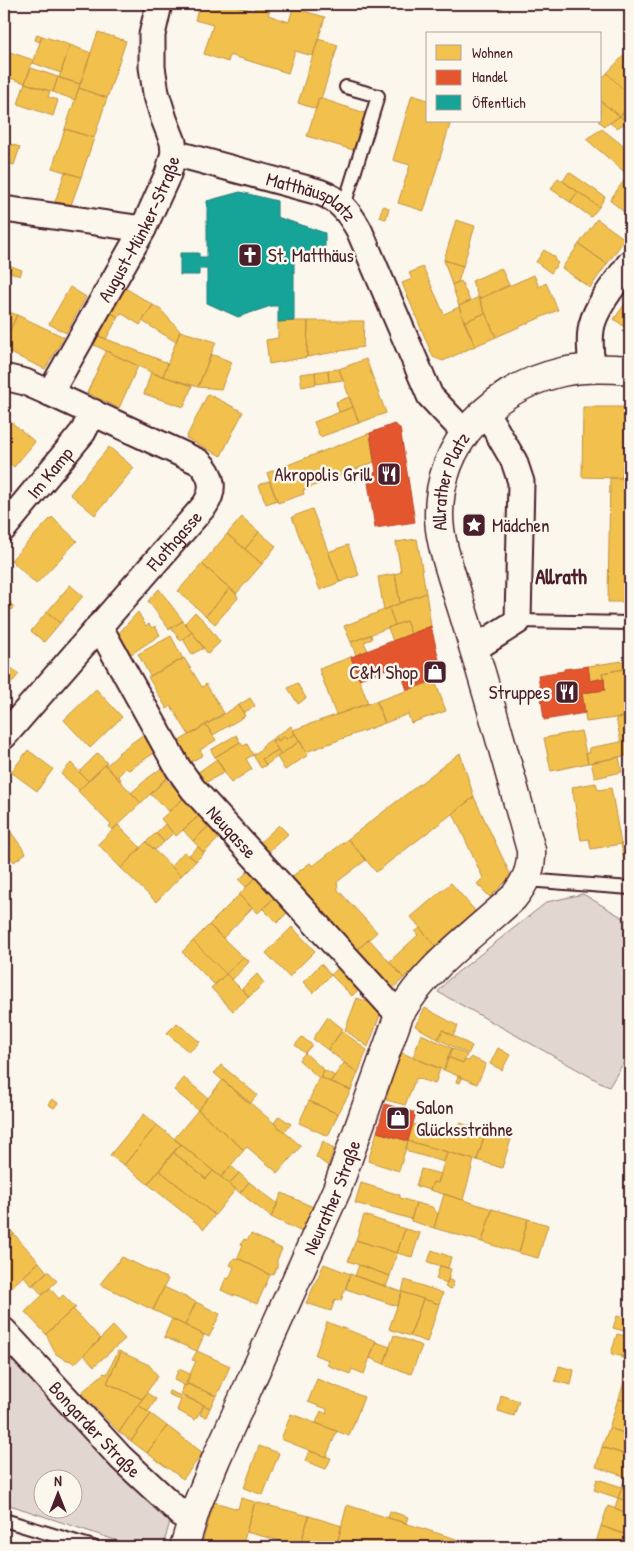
<svg xmlns="http://www.w3.org/2000/svg" width="634" height="1551" viewBox="0 0 634 1551" font-family="'Patrick Hand',sans-serif">
  <style>
    .green { fill: #e2d7d0; stroke: #967b7e; fill-rule: evenodd }
    .homes { fill: #f2c14e; stroke: #c09044 }
    .shops { fill: #e4572e; stroke: #b6462d }
    .public { fill: #17a398; stroke: #267b77 }
    .lines { fill: none; stroke-linecap: round; stroke-linejoin: round }
    .service-casing { stroke: #4a1f2b; stroke-width: 16 }
    .minor-casing { stroke: #4a1f2b; stroke-width: 29 }
    .tertiary-casing { stroke: #4a1f2b; stroke-width: 31 }
    .service { stroke: #fbf7ec; stroke-width: 12 }
    .minor { stroke: #fbf7ec; stroke-width: 25 }
    .tertiary { stroke: #fbf7ec; stroke-width: 28 }
    .labels { text-anchor: middle; dominant-baseline: central; stroke-width: 5; stroke-linejoin: round; paint-order: stroke }
    .street-label { font-size: 19px; fill: #4a1f2b; stroke: #fbf7ec }
    .poi-label { font-size: 19px; fill: #4a1f2b; stroke: #fbf7ec; text-anchor: start }
    .quarter-label { font-size: 21px; font-weight: bold; fill: #4a1f2b; stroke: #fbf7ec }
  </style>
  <rect width="100%" height="100%" fill="#fbf7ec"/>
  <filter id="ink" filterUnits="userSpaceOnUse"><feTurbulence type="fractalNoise" baseFrequency=".02" numOctaves="2"/><feDisplacementMap in="SourceGraphic" scale="10" xChannelSelector="R" yChannelSelector="G"/><feConvolveMatrix kernelMatrix="1 2 1 2 8 2 1 2 1" color-interpolation-filters="sRGB"/></filter>
  <g filter="url(#ink)">
    <path class="green" d="M583,894L630,922V1052L609,1087L438,992L449,979L547,902Z
      M4,1344L170,1521L163,1547H136L4,1503ZM42,1478H72V1508H42Z"/>
    <path class="homes" d="M200,4H229L254,11L256,5L270,10L268,15L289,22L293,8L325,17L313,56L295,51L288,73L230,55L228,62L204,54L213,25L195,20Z
      M492,4H505L502,9Z
      M98,32L126,41L107,98L79,88Z
      M37,34L42,36L40,42L35,40Z
      M42,36L70,45L61,73L33,63Z
      M318,39L338,45L321,99L319,98L316,109L298,103Z
      M70,45L91,53L80,84L59,78Z
      M630,49V96L607,73Z
      M4,50L33,60L25,83L4,76Z
      M31,68L58,77L53,92L25,83Z
      M607,73L630,96V105L620,116L600,101V81Z
      M58,77L80,84L75,100L53,92Z
      M25,83L50,91L48,97L58,100L53,116L18,104Z
      M79,88L107,98L94,138L65,129Z
      M412,95L428,100V121H451L424,211L398,203L410,165L393,160Z
      M319,98L365,113L353,150L307,136Z
      M600,101L620,116L605,126L598,121H600Z
      M629,106L630,107V125L620,116Z
      M620,116L627,122L617,128L610,123Z
      M65,129L94,138L81,177L52,168Z
      M602,129L626,148V151L630,154V172L628,175L586,139Z
      M7,143L20,147L14,165L4,162V154Z
      M65,172L81,177L71,205L55,202Z
      M569,172L605,197L599,207L563,181Z
      M628,175L630,177V217L610,200Z
      M558,178L578,192L570,202L551,189Z
      M578,192L599,207L591,217L570,202Z
      M383,206L389,208L386,219L379,217Z
      M597,219L625,239L607,264L579,244Z
      M456,220L475,226L463,266L444,260Z
      M579,244L607,264L590,288L562,268Z
      M544,250L556,258L554,260L558,263L551,273L536,262Z
      M444,260L463,266L458,282L452,285Z
      M4,264L11,266L4,289Z
      M11,266L22,270L20,276L9,272Z
      M423,267L444,314L459,307L475,346L443,361L433,357L402,283L412,279L409,273Z
      M501,268L509,285L479,299L472,281Z
      M534,275L539,287L546,283L558,310L496,337L479,299Z
      M461,281L470,301L459,306L452,285Z
      M122,286L153,305L140,325L121,313L118,317L108,311Z
      M70,287L86,297L66,333L49,324Z
      M479,297L485,313L464,322L459,306Z
      M630,297V331L614,319Z
      M153,305L161,310L180,331L176,342L142,321Z
      M4,310L17,315L4,343Z
      M108,311L118,317L106,339L96,335Z
      M485,313L496,337L475,346L464,322Z
      M17,315L64,337L45,369L4,350V343Z
      M294,321H308L307,357L269,364L266,340L278,338V322Z
      M308,321H364L363,347L307,357Z
      M180,331L216,342L198,387L163,376Z
      M96,335L168,363L163,376L157,375L92,344Z
      M106,351L138,366L119,408L87,393Z
      M211,354L232,362L221,389L198,387Z
      M366,359L386,413L359,423L339,369Z
      M339,369L343,380L329,382L328,370Z
      M328,370L329,382L316,384L315,372Z
      M151,372L192,386L184,407L144,394Z
      M315,372L316,384L302,387L300,374Z
      M208,394L243,412L221,456L186,438Z
      M349,397L353,407L339,412L336,402Z
      M353,407L359,423L320,437L314,422Z
      M583,407H624V410H628L629,408H630V467H623L622,478L582,477Z
      M4,416L35,442L14,467L4,459Z
      M370,433L374,462L303,490L304,494L278,503L267,473Z
      M109,447L134,468L95,515L70,494Z
      M623,467H630V602H608L610,478H622Z
      M269,481L277,500L266,504L259,485Z
      M312,509L340,582L320,590L292,517Z
      M52,517L77,541L36,584L11,560Z
      M242,517L259,532L245,549L227,534Z
      M259,532L276,546L262,564L245,549Z
      M227,534L262,564L236,594L202,564Z
      M417,539L426,593L400,603L395,574L401,572L396,542Z
      M348,545L359,575L340,582L328,552Z
      M202,564L230,588L206,616L178,591Z
      M395,574L400,603L384,610L378,577Z
      M70,585L83,596L60,623L47,612Z
      M230,588L236,593L238,598L215,624L206,616Z
      M159,589L183,621L169,629L148,601Z
      M426,593L431,626L411,634L406,621L395,625L389,608Z
      M4,597L14,607L4,617Z
      M389,608L395,625L351,642L344,626Z
      M47,612L60,623L44,642L31,631Z
      M138,612L146,626L149,624L152,628L155,626L160,635L128,656L118,634Z
      M195,612L204,621L220,642L208,654L185,623Z
      M183,621L192,632L181,641L171,628Z
      M406,621L411,634L393,641L388,628Z
      M192,632L204,648L192,654L183,639Z
      M371,635L372,639L364,642L368,651L356,655L351,642Z
      M171,636L183,659L150,676L138,654Z
      M351,657L368,703L336,715L319,669Z
      M184,658L202,687L206,684L224,713L189,735L171,706L167,709L148,677Z
      M630,660V674L625,675L624,669L602,673L604,678L590,681L588,666Z
      M4,662L19,674L4,692Z
      M624,669L630,716L586,722L582,693L605,690L602,673Z
      M630,674V712L625,675Z
      M435,681L446,711L411,723L408,714L385,723L377,701Z
      M297,683L306,698L298,704L288,688Z
      M96,689L122,717L90,748L64,720Z
      M250,698L255,706L243,713L239,705Z
      M376,701L385,723L306,752L293,730Z
      M239,705L245,716L213,735L206,725Z
      M626,716L630,737V755L588,763L586,753H590L589,748L621,742L616,718Z
      M206,725L216,740L200,750L203,755L187,764L174,744Z
      M291,726L295,734L286,739L285,736L278,741L277,738L272,741L278,750L262,759L266,765L261,768L253,755L263,748L262,746Z
      M148,731L160,749L129,770L126,768L118,776L121,779L120,781L106,766L119,754L118,753Z
      M581,731L588,763L551,771L544,738Z
      M295,734L300,741L281,754L272,741L277,738L278,741L285,736L286,739Z
      M236,735L240,742L215,757L211,750Z
      M300,741L308,755L285,770L277,757Z
      M240,742L243,746L247,744L253,755L246,759L252,769L231,783L215,757Z
      M28,750L53,769L37,791L11,772Z
      M278,750L281,754L266,765L262,759Z
      M98,753L107,763L88,781L79,772Z
      M460,753L474,797L376,872L348,839Z
      M619,757L622,772L595,778L591,763Z
      M217,759L225,772L201,785L194,775Z
      M71,763L88,781L79,790L61,774Z
      M105,765L141,803L112,830L109,826L111,825L78,791Z
      M166,765L171,774L141,803L131,793L148,778Z
      M165,779L185,797L169,811L150,794Z
      M596,783L598,790L611,788L621,844L591,849L589,839L581,840L572,787Z
      M186,796L202,813L176,836L161,819Z
      M474,797L511,876L490,897L477,884L483,878L453,813Z
      M202,813L211,824L193,841L183,830Z
      M165,824L173,833L164,842L156,833Z
      M211,824L221,836L204,853L193,841Z
      M118,825L141,848L121,868L98,844Z
      M279,825L288,834L266,854L257,845Z
      M10,831L26,853L14,862L7,852L9,850L4,844V836Z
      M156,833L164,842L155,850L146,842Z
      M348,839L366,860L337,882L338,890L377,932L355,952L287,880L310,863L313,866Z
      M146,842L181,876L156,902L121,868Z
      M630,843V860L624,862L621,844Z
      M4,844L9,850L4,854Z
      M198,847L204,853L196,861L189,855Z
      M184,852L196,861L181,876L171,866Z
      M251,868L258,875L246,887L239,880Z
      M258,875L278,894L258,913L239,895Z
      M451,883L477,913L437,948L411,917Z
      M239,895L252,908L223,938L209,925Z
      M276,896L290,910L277,923L263,909Z
      M209,925L243,957L226,974L193,941Z
      M292,927L315,951L289,977L266,953Z
      M420,928L437,948L404,978L389,962L418,935L415,932Z
      M369,939L404,978L391,990L355,952Z
      M193,941L226,974L215,985L182,952Z
      M243,957L249,961L248,963L232,980L226,974Z
      M321,964L331,975L313,993L303,982Z
      M342,964L363,985L352,996L331,975Z
      M226,974L249,997L233,1011L211,988Z
      M257,974L264,983L249,997L242,989Z
      M357,998L383,1007L368,1047L345,1030Z
      M425,1008L458,1026L453,1036L443,1030L438,1039L415,1026Z
      M328,1017L343,1029L328,1050L313,1039Z
      M177,1023L200,1042L189,1052L167,1033Z
      M443,1030L472,1046L468,1054L438,1039Z
      M342,1031L367,1050L358,1073L328,1050Z
      M421,1034L452,1048L444,1070L413,1057Z
      M302,1037L312,1045L305,1053L295,1045Z
      M452,1048L467,1055L463,1063L448,1057Z
      M498,1048L510,1055L502,1070L490,1064Z
      M400,1052L440,1069L435,1084L416,1078L405,1105L386,1100Z
      M305,1053L324,1070L321,1077L319,1078L299,1060Z
      M448,1057L463,1063L465,1060L469,1061L471,1057L486,1064L477,1084L444,1070Z
      M344,1063L358,1073L351,1090L330,1082Z
      M221,1065L257,1095L250,1104L214,1073Z
      M324,1070L335,1076L330,1082L321,1077Z
      M458,1076L462,1078L460,1083L456,1082Z
      M319,1077L351,1090L338,1114L309,1101Z
      M184,1078L208,1098L198,1110L174,1090Z
      M223,1080L301,1146L278,1173L247,1147L244,1150L198,1110Z
      M52,1099L58,1103L54,1108L48,1104Z
      M309,1101L338,1114L328,1136L299,1123Z
      M198,1110L244,1150L221,1177L174,1139Z
      M144,1114L157,1125L124,1165L110,1155Z
      M279,1116L291,1124L284,1132L274,1123Z
      M460,1123L486,1131L477,1160L408,1141L413,1124L456,1137Z
      M157,1125L181,1144L148,1184L124,1165Z
      M486,1131L511,1139L502,1168L477,1160Z
      M377,1132L408,1141L399,1171L368,1161Z
      M323,1141L334,1149L328,1166L316,1157Z
      M408,1141L447,1152L444,1162L409,1152L406,1148Z
      M181,1144L213,1171L206,1179L173,1152Z
      M173,1152L206,1179L213,1171L236,1189L215,1215L159,1170Z
      M447,1152L474,1160L463,1200L430,1190L433,1182L438,1183Z
      M231,1166L239,1173L229,1184L221,1177Z
      M421,1169L441,1174L438,1183L433,1182L430,1190L416,1186Z
      M159,1170L215,1215L204,1229L148,1184Z
      M239,1173L249,1182L240,1193L229,1184Z
      M249,1182L278,1204L271,1217L240,1193Z
      M361,1183L400,1195V1198L416,1203L411,1219L355,1203Z
      M282,1193L313,1207L302,1232L271,1217Z
      M444,1194L492,1209L482,1242L434,1228Z
      M416,1203L432,1207L438,1214L434,1228L411,1221Z
      M492,1209L528,1219L519,1253L482,1242Z
      M364,1215L405,1229L397,1253L356,1240Z
      M528,1219L548,1225L538,1258L519,1253Z
      M4,1222L14,1234L4,1243Z
      M405,1229L420,1233L412,1257L397,1253Z
      M14,1234L39,1262L6,1292L4,1289V1243Z
      M251,1234L282,1249L277,1260V1267L274,1274L270,1275L242,1260L237,1259L243,1245L241,1244L244,1239L247,1240Z
      M356,1240L397,1253L390,1276L348,1261Z
      M432,1250L451,1257L448,1268L428,1262Z
      M122,1257L168,1279L153,1310L100,1284Z
      M234,1258L242,1260L270,1275L257,1304L234,1294V1296L221,1290L226,1278L229,1279L234,1267L230,1265Z
      M39,1262L47,1272L32,1286L24,1276Z
      M324,1264L350,1274L341,1301L335,1299L331,1311L306,1303Z
      M359,1265L390,1276L386,1287L355,1276Z
      M440,1266L451,1269L447,1283L436,1279Z
      M48,1271L57,1281L42,1295L33,1284Z
      M350,1274L402,1292L397,1306L346,1289Z
      M448,1279L454,1282L451,1289L445,1287Z
      M405,1280L443,1293L439,1304L402,1292Z
      M164,1287L196,1302L185,1325L153,1310Z
      M50,1288L59,1299L63,1295L76,1308L73,1309L46,1334L25,1312Z
      M402,1292L423,1299L410,1336L389,1329Z
      M423,1299L439,1304L427,1342L410,1336Z
      M196,1302L220,1314L209,1337L185,1325Z
      M73,1309L101,1339L74,1364L71,1361L64,1359L56,1354L46,1334Z
      M617,1316L627,1319L624,1331L613,1328Z
      M172,1319L204,1335L197,1351L164,1337Z
      M627,1319L630,1320V1331L628,1332L624,1331Z
      M327,1322L376,1341L364,1374L352,1369L350,1374L327,1365L329,1360L315,1355Z
      M113,1326L125,1339L94,1366L84,1355Z
      M617,1334L630,1337V1343L626,1357L611,1354Z
      M394,1335L422,1346L411,1374L384,1364Z
      M376,1342L390,1347L384,1364L370,1358Z
      M630,1343V1361L620,1357L621,1356L626,1357Z
      M118,1351L121,1352L107,1383L142,1399L119,1432L81,1393L104,1373L107,1374Z
      M197,1351L230,1366L217,1396L186,1383L196,1361L192,1360Z
      M121,1352L149,1365L158,1376L142,1399L107,1383Z
      M630,1361V1402L619,1399Z
      M559,1366L574,1370L571,1385L555,1381Z
      M179,1369L190,1374L186,1386L174,1380Z
      M317,1379L364,1397L349,1436L316,1423L321,1411L326,1414L327,1409L308,1402Z
      M187,1384L216,1396L210,1408L181,1394L184,1385L186,1386Z
      M169,1391L204,1405L195,1420L177,1410L181,1400L168,1394Z
      M147,1393L156,1399L148,1412L138,1405Z
      M501,1395L519,1401L514,1416L498,1411Z
      M618,1399L630,1402V1435L609,1428Z
      M138,1405L151,1414L131,1441L119,1432Z
      M204,1405L210,1408L206,1417L200,1415Z
      M151,1414L167,1426L147,1453L131,1441Z
      M291,1414L337,1431L326,1457L281,1439Z
      M167,1426L203,1453L183,1479L147,1453Z
      M609,1428L630,1435V1456L602,1447Z
      M259,1446L279,1453L263,1495L244,1488Z
      M602,1447L630,1456V1478L596,1467Z
      M309,1451L331,1458L326,1469L305,1461Z
      M625,1477L630,1478V1490L622,1487Z
      M597,1479L622,1487L618,1498L594,1490Z
      M622,1487L630,1490V1502L618,1498Z
      M241,1498L255,1502L242,1547H211L202,1544L214,1502L238,1509Z
      M618,1498L630,1502V1514L615,1508Z
      M255,1502L309,1516L300,1546L246,1532Z
      M347,1505L472,1544L471,1547H336Z
      M608,1506L630,1514V1536L601,1526Z
      M390,1511L408,1517L406,1523L388,1518Z
      M309,1516L342,1526L336,1547H296L297,1546H300Z
      M601,1526L630,1536V1547L595,1546Z"/>
    <path class="shops" d="M394,424L400,428L415,522L375,528L367,476L376,472L370,433Z
      M431,626L443,677L407,690L398,665L359,679L351,657Z
      M588,666L590,681L604,678L605,690L582,693L585,713L544,720L538,675L564,671V669Z
      M385,1104L416,1113L408,1141L377,1132Z"/>
    <path class="public" d="M240,192L277,201V217L325,233V253H294V321L278,322V306H271L238,317L207,303V269H199V275H180V253H199V257H207V201Z"/>
    <g class="lines">
      <g class="service-casing">
        <path id="service" d="M344,206L378,96L346,87
          M518,621L630,623
          M526,880L630,888
          M4,1520L93,1547"/>
      </g>
      <g class="minor-casing">
        <g id="minor">
          <path id="s1" d="M174,153L319,192C339,199 349,212 359,230L430,396L465,433"/>
          <path d="M4,209L143,229"/>
          <path d="M592,369C591,356 589,342 591,330C593,309 618,280 630,263"/>
          <path id="s2" d="M4,377L25,382L50,393L143,229L168,174L174,153L173,142L164,119L156,93L152,67V35L159,4"/>
          <path id="s3" d="M4,528L83,432L93,412"/>
          <path id="s4" d="M99,626L178,768L193,789L399,1015"/>
          <path d="M474,649L518,621L521,482L514,461L485,411"/>
          <path id="s5" d="M4,736L205,505C215,490 213,475 199,462L50,393"/>
          <path id="s6" d="M4,1331L121,1458L191,1523"/>
        </g>
      </g>
      <g class="tertiary-casing">
        <g id="tertiary">
          <path id="s7" d="M184,1547L197,1505L216,1459L337,1189L399,1015C426,967 473,935 513,898C525,883 532,870 531,850C512,782 494,714 473,646C467,623 459,600 452,577C446,557 439,536 439,515C439,441 493,388 562,372C585,367 608,368 630,370"/>
        </g>
      </g>
      <use href="#service" class="service"/>
      <use href="#minor" class="minor"/>
      <use href="#tertiary" class="tertiary"/>
    </g>
  </g>
  <defs>
    <g id="church-square" transform="scale(1.25)"><rect x="-9" y="-9" width="18" height="18" rx="4" fill="#4a1f2b" stroke="#fbf7ec"/><path d="M-1.2-6h2.4v3.5h3.3v2.4h-3.3V6h-2.4V-.1h-3.3v-2.4h3.3Z" fill="#fff"/></g>
    <g id="restaurant-square" transform="scale(1.25)"><rect x="-9" y="-9" width="18" height="18" rx="4" fill="#4a1f2b" stroke="#fbf7ec"/><path d="M-5-6h1v4h1v-4h1v4h1v-4h1v5L-1.5 .5V6h-2V.5L-5-1ZM5-6V6H3V1.5H1.5Q1.5-4 5-6Z" fill="#fff"/></g>
    <g id="sight-square" transform="scale(1.25)"><rect x="-9" y="-9" width="18" height="18" rx="4" fill="#4a1f2b" stroke="#fbf7ec"/><path d="M0-6L1.8-2.2L6-1.7L2.9 1.2L3.7 5.4L0 3.3L-3.7 5.4L-2.9 1.2L-6-1.7L-1.8-2.2Z" fill="#fff"/></g>
    <g id="shop-square" transform="scale(1.25)"><rect x="-9" y="-9" width="18" height="18" rx="4" fill="#4a1f2b" stroke="#fbf7ec"/><path d="M-5-2.5h2.3a2.7 3.5 0 0 1 5.4 0H5L5.5 6h-11ZM-1.5-2.5h3a1.5 2.3 0 0 0-3 0Z" fill="#fff"/></g>
  </defs>
  <g fill-rule="evenodd">
    <use href="#church-square" x="250" y="255"/>
    <use href="#restaurant-square" x="389" y="474"/>
    <use href="#sight-square" x="474" y="525"/>
    <use href="#shop-square" x="435" y="672"/>
    <use href="#restaurant-square" x="567" y="692"/>
    <use href="#shop-square" x="398" y="1118"/>
  </g>
  <g class="labels">
    <g class="street-label">
      <text stroke="none"><textPath href="#s1" startOffset="145">Matthäusplatz</textPath></text>
      <text stroke="none"><textPath href="#s2" startOffset="236">August-Münker-Straße</textPath></text>
      <text stroke="none"><textPath href="#s3" startOffset="72">Im Kamp</textPath></text>
      <text stroke="none"><textPath href="#s7" startOffset="1174">Allrather Platz</textPath></text>
      <text stroke="none"><textPath href="#s5" startOffset="259">Flothgasse</textPath></text>
      <text stroke="none"><textPath href="#s4" startOffset="246">Neugasse</textPath></text>
      <text stroke="none"><textPath href="#s7" startOffset="380">Neurather Straße</textPath></text>
      <text stroke="none"><textPath href="#s6" startOffset="134">Bongarder Straße</textPath></text>
    </g>
    <g class="poi-label">
      <text x="268" y="255">St. Matthäus</text>
      <text x="372" y="474" text-anchor="end">Akropolis Grill</text>
      <text x="492" y="525">Mädchen</text>
      <text x="418" y="672" text-anchor="end">C&amp;M Shop</text>
      <text x="550" y="692" text-anchor="end">Struppes</text>
      <text x="416" y="1107">Salon<tspan x="416" dy="22">Glückssträhne</tspan></text>
    </g>
    <g class="quarter-label">
      <text x="561" y="576">Allrath</text>
    </g>
  </g>
  <rect width="634" height="1551" fill="none" stroke="#fbf7ec" stroke-width="20"/>
  <rect x="10" y="10" width="614" height="1531" fill="none" stroke="#4a1f2b" stroke-width="2" filter="url(#ink)"/>
  <rect x="426" y="32" width="175" height="90" fill="#fbf7ec" stroke="#b4a19f"/>
  <rect x="436" y="45" width="25" height="15" fill="#f2c14e" stroke="#b4a19f"/>
  <text x="472" y="58" font-size="15" fill="#4a1f2b">Wohnen</text>
  <rect x="436" y="70" width="25" height="15" fill="#e4572e" stroke="#b4a19f"/>
  <text x="472" y="82" font-size="15" fill="#4a1f2b">Handel</text>
  <rect x="436" y="95" width="25" height="15" fill="#17a398" stroke="#b4a19f"/>
  <text x="472" y="108" font-size="15" fill="#4a1f2b">Öffentlich</text>
  <g transform="translate(58 1494)"><circle r="24" fill="#fbf7ec" stroke="#b4a19f"/>
  <path d="M0-4L9 19L0 12L-9 19Z" fill="#4a1f2b"/>
  <text y="-8" font-size="14" font-weight="bold" text-anchor="middle" fill="#4a1f2b">N</text>
  </g>
</svg>
